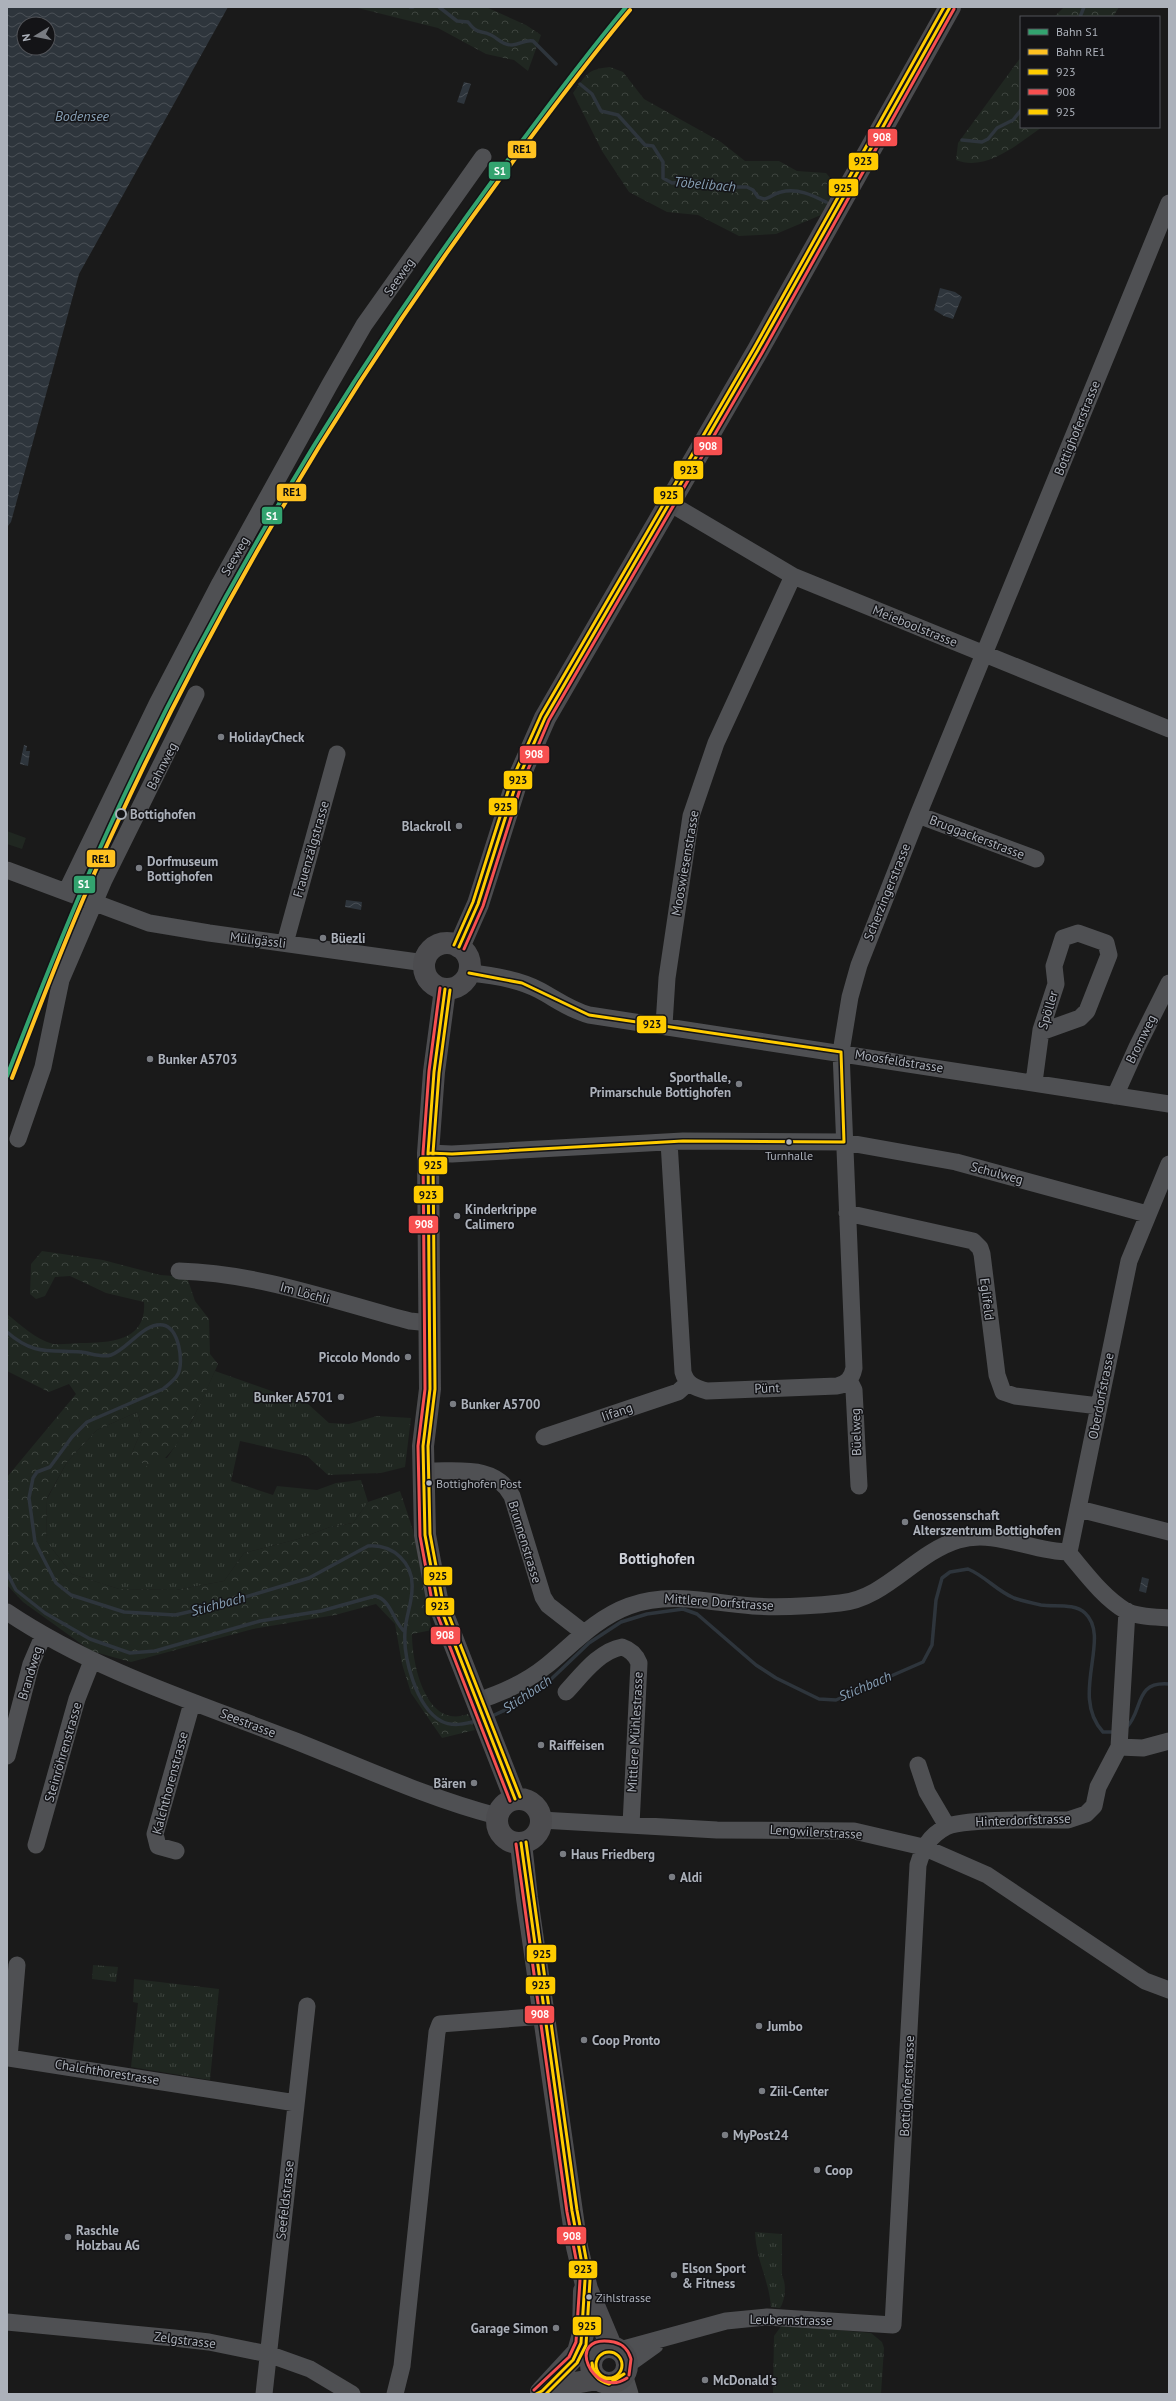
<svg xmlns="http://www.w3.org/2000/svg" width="1176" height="2401" viewBox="0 0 1176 2401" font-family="'PT Sans',sans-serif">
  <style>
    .grass { fill: url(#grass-tufts) }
    .forest { fill: url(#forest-crowns) }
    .garden { fill: #202721 }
    .water { fill: url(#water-waves); fill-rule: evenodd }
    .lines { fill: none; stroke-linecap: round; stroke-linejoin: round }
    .stream { stroke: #2e353c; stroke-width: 3.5 }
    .minor { stroke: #4f5053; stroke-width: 17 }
    .major { stroke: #4c4c4f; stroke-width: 22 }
    .bus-1-casing { stroke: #141417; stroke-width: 6 }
    .bus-2-casing { stroke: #141417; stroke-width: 6 }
    .bus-3-casing { stroke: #141417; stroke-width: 6 }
    .bus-1 { stroke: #fc0; stroke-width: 3 }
    .bus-2 { stroke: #f75050; stroke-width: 3 }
    .bus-3 { stroke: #fc0; stroke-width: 3 }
    .rail-1-casing { stroke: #141417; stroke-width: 7 }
    .rail-2-casing { stroke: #141417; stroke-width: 7 }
    .rail-1 { stroke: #33a36f; stroke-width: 4 }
    .rail-2 { stroke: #ffc221; stroke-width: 4 }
    .poi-dot { fill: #797c82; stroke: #141417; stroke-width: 1.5 }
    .stop-dot { fill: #141417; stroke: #acb1ba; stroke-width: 2 }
    .bus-dot { fill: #acb1ba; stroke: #141417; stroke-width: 1.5 }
    .labels { text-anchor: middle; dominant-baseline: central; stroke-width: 3; stroke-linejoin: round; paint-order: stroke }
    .bus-label { font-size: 12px; fill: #acb1ba; stroke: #141417; text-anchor: start }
    .street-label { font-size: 13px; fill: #acb1ba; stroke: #141417 }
    .poi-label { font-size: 13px; font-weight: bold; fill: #acb1ba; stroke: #141417; text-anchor: start }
    .stop-label { font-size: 13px; font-weight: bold; fill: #acb1ba; stroke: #141417; text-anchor: start }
    .water-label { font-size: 14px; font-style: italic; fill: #869eb3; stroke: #141417 }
    .quarter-label { font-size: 15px; font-weight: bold; fill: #cdd0d7; stroke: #141417 }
    .line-badge { stroke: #141417; stroke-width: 1.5 }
    .badge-label { font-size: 11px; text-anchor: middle; font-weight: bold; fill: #fff }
    .pale-badge-label { font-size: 11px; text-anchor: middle; font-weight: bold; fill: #111 }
  </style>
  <defs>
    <pattern id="grass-tufts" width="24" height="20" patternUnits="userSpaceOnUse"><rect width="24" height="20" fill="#202721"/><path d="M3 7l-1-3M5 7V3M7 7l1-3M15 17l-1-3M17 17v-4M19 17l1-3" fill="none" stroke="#3e443f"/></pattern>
    <pattern id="forest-crowns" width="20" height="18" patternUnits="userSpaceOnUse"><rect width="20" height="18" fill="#202721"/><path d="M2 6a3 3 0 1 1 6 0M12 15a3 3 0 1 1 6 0" fill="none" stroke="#3e443f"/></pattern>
    <pattern id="water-waves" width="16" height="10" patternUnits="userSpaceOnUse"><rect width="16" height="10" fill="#2e353c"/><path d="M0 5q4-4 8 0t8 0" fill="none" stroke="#4a5056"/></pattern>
  </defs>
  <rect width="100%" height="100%" fill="#1a1a1a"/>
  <path class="grass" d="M215,1371L308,1404L329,1423L349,1424L377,1416L411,1418L405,1467L381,1473L328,1475L307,1456L240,1441L231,1481L273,1495L277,1486L317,1490L336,1483L361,1480L368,1502L353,1523L330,1527L298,1539L244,1553L224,1581L176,1590L119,1589L72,1574L46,1541L47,1499L67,1462L97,1430L137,1412L142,1429L131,1455L167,1458L192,1421Z
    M93,1965L118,1967L116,1982L92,1979Z
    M134,1979L219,1989L210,2080L131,2067L138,2003L133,2002Z
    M755,2232L782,2234V2276C787,2284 785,2301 780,2308L771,2307C769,2280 756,2260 755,2232Z
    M782,2325L871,2333L882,2342L884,2348L881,2394H773L774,2336Z"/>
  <path class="forest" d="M354,7H486L526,25L541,35L528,71L514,60L486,54L438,28Z
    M1064,7H1119L1113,17H1054Z
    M1021,57V127H1042C1018,144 986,172 956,160L958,143Z
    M610,67L623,72L644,99L721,142L745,161H779L797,171L826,173L838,187L821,215L776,234L739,236L698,215L667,212L629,192L602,151L573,93C586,75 587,69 610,67Z
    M42,1251L103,1260L160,1275L187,1277L195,1301L209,1319L210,1354L218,1364C201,1402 186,1443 152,1470L131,1455L142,1429L137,1412L97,1430L67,1462L47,1498L46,1541L72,1574L119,1589L176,1590L224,1581L244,1553L298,1539L330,1527L353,1523L368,1502L400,1491L413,1530L432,1630L412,1634C412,1664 426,1730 468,1714L475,1730L442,1738L411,1693L402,1664L395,1624L376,1604L335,1615L253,1629L131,1662L91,1651L23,1602L7,1585V1477L76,1394L69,1384L49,1392L7,1371V1314C21,1325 35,1339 53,1344C61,1345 72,1343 81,1343C110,1343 147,1341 144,1302L106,1293L70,1276L55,1277L45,1296L36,1299L30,1294L31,1264Z"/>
  <path class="garden" d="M7,831L26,838L22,849L7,844Z"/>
  <path class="water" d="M7,7H228L79,274L11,522L7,527ZM24,24H48V48H24Z
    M464,82L471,84L464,104L457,102Z
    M940,288L955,292L962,297L953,319L944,316L934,310Z
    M24,745L27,746L26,751H30L28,766L20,764Z
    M346,900L362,902L361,910L345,907Z
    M1142,1577L1149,1579L1146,1593L1139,1591Z"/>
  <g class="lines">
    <path class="stream" d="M410,7H413
      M439,7L457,21L468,22C479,36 479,29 491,35C498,38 501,45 512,45C520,45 525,39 533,41L556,64
      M1080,17L1084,7
      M580,84L592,94L601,111L618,115L645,145L653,146L663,162V178L672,183L696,181L720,187H747L753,190L758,197L764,199C770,198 775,193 781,192C798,188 812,195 826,202
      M962,140L982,142L988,139L997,128L1013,120L1021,110
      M7,1332C33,1355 48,1350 81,1352C90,1353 102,1358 111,1355C128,1349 144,1322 163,1325C179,1328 184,1362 178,1374C175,1380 169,1384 163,1389L87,1422L72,1437L50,1467L37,1472L33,1478L29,1498L35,1542L56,1583L71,1595L124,1612L175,1615L215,1606L309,1578L368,1546C393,1544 414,1563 412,1589C412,1603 406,1616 405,1631C403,1657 416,1707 441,1721C452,1727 465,1724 477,1721
      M7,1573L16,1590L45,1613L90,1639L130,1653L155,1651L260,1621L321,1611L375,1596C391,1599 393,1622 405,1632
      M490,1717L516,1705L544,1686L589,1643L621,1622L647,1614L683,1609L697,1614L756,1665L776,1678L819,1699L836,1700L923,1662L932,1645L936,1600L942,1578L950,1572L968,1569C985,1576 997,1591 1014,1598C1023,1601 1032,1603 1041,1605C1054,1607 1075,1603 1085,1613C1112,1638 1069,1695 1103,1732H1114
      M1126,1728C1144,1711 1133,1681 1169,1684"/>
    <path class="minor" d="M669,506L676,507L793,576L1169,729
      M918,815L1036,859
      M7,870L149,923L209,933L425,963
      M67,890L157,704L220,583L330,384L364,325L483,157
      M285,943L337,754
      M469,973C492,975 518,979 539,990C556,999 570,1010 589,1015L1169,1104
      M664,1025L667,978L691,816L716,743L793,576
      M1034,1082L1041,1030L1056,984L1054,966L1063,938L1078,933L1106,943L1109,955L1087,1011L1080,1018L1041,1032
      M1115,1096L1137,1047L1169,983
      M18,1139L43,1067L61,980L104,880L196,694
      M669,1142L683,1372C686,1384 695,1388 707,1391L837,1386C847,1384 852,1378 854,1368L841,1052L850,997L859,965L918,815L1169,203
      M428,1153L452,1154L683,1141L844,1142L956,1162L1147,1214
      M1169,1164L1129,1261L1069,1552L1071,1556C1087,1575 1104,1598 1126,1611C1138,1617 1156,1617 1169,1618
      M847,1213L973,1241L980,1248L982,1254L997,1375L1003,1392L1015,1396L1099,1406
      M179,1271C258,1273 334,1301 410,1321L430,1323
      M849,1380L854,1390L859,1486
      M544,1437L678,1392L688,1383
      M433,1471C462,1471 496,1466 512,1496L543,1597L548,1605L584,1633
      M1079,1509L1169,1532
      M7,1612C95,1671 195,1702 293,1740C359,1766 430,1799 497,1816
      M566,1692C581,1676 599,1651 622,1647C631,1650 636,1655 639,1663L631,1825
      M477,1701C502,1693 525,1683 546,1666C572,1645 596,1618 629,1606C671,1591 709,1603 753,1606C781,1608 811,1606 840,1603C885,1599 915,1553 958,1540C996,1529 1032,1552 1069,1552
      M1119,1747L1143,1748L1169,1741
      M7,1756L31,1664L43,1636
      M918,1765L927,1792L947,1826
      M541,1820L717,1830L854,1831L923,1847L987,1875L1145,1981L1169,1990
      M36,1845L77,1699L92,1661
      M176,1851L158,1846L155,1834L192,1703
      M17,1965L9,2058L296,2103
      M7,2322L174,2338L209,2342L268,2354L310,2369L352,2394
      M620,2350L726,2321L767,2317L893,2325L918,1865C923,1848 929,1836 946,1827C963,1818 1044,1820 1068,1820L1086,1814L1094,1806L1098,1787L1119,1747L1127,1611
      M627,2365L655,2345
      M624,2374L630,2394
      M609,2383L616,2394
      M264,2394L307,2006
      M395,2394L402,2366L437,2032L440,2024L545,2016"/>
    <path class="major" d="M424 966a23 23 0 1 1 46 0a23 23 0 1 1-46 0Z
      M459,947L478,904L516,784L545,718L758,350L950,7
      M445,989L434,1072L428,1153L430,1389L423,1446L425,1535L437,1599L515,1799
      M497 1821a22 22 0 1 1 44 0a22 22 0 1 1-44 0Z
      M521,1843L527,1898L577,2247L587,2289L611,2346
      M591 2365a18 18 0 1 1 36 0a18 18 0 1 1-36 0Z
      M542,2391L578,2352L583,2334L584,2291
      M541,2392L558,2386L597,2379"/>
    <g class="bus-1-casing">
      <path id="bus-1" d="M459,947L478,904L516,784L545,718L758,350L950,7
        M469,973L522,983L589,1015L841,1052
        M445,989L434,1072L428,1153L430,1389L423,1446L425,1535L437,1599L515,1799
        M841,1052L844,1142
        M428,1153L452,1154L683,1141L844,1142
        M521,1843L572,2211L585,2280L581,2343L573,2360L542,2391L536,2394
        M592,2363C595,2382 610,2382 624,2374
        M592,2363C592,2375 598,2381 609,2384L624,2374"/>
    </g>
    <g class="bus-2-casing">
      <path id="bus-2" d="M464,949L483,906L521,786L549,720L762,353L954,9
        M440,988L429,1071L423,1153L425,1389L418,1446L420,1536L432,1601L510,1801
        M516,1844L567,2212L580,2280L576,2342L569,2357L534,2390
        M627,2378C593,2401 562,2332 614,2342C623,2344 629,2351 631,2359L629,2375"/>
    </g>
    <g class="bus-3-casing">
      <path id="bus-3" d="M454,945L473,902L511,782L541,715L754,348L944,7
        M450,990L439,1073L433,1153L435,1389L428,1446L430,1534L442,1598L520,1797
        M526,1842L577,2210L590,2280L586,2345L577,2363L546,2394
        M596 2365a13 13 0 1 1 26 0a13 13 0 1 1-26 0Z"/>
    </g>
    <use href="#bus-1" class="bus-1"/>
    <use href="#bus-2" class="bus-2"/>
    <use href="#bus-3" class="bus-3"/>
    <g class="rail-1-casing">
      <path id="rail-1" d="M7,1076C39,993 72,909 109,828C214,599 344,383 493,180C536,122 579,63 626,7"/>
    </g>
    <g class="rail-2-casing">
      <path id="rail-2" d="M12,1078C44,995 76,911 114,830C218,602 348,386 497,183C540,125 583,66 630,10"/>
    </g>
    <use href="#rail-1" class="rail-1"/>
    <use href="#rail-2" class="rail-2"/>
  </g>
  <g class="poi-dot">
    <circle cx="221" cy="737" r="4"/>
    <circle cx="459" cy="826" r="4"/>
    <circle cx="139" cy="868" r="4"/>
    <circle cx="323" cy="938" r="4"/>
    <circle cx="150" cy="1059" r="4"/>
    <circle cx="739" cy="1084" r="4"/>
    <circle cx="457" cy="1216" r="4"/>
    <circle cx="408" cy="1357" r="4"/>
    <circle cx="341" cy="1397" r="4"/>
    <circle cx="453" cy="1404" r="4"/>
    <circle cx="905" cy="1522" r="4"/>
    <circle cx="541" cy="1745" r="4"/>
    <circle cx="474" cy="1783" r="4"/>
    <circle cx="563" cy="1854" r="4"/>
    <circle cx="672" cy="1877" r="4"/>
    <circle cx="759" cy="2026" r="4"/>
    <circle cx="584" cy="2040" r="4"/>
    <circle cx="762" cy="2091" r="4"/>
    <circle cx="725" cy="2135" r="4"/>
    <circle cx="817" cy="2170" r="4"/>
    <circle cx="68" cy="2237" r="4"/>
    <circle cx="674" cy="2275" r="4"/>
    <circle cx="556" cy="2328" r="4"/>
    <circle cx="705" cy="2380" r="4"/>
  </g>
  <circle class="stop-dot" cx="121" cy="814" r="5"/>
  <g class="bus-dot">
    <circle cx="789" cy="1142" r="3.5"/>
    <circle cx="429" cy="1483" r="3.5"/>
    <circle cx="589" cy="2297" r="3.5"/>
  </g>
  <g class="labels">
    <g class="bus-label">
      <text x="789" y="1155" text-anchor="middle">Turnhalle</text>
      <text x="436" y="1483">Bottighofen Post</text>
      <text x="596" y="2297">Zihlstrasse</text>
    </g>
    <g class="street-label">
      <text transform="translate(399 277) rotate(-55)">Seeweg</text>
      <text transform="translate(1077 428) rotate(-68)">Bottighoferstrasse</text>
      <text transform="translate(235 556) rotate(-60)">Seeweg</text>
      <text transform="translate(915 626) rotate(22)">Meieboolstrasse</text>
      <text transform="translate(162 766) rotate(-63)">Bahnweg</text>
      <text transform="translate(977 837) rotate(21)">Bruggackerstrasse</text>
      <text transform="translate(311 849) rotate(-74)">Frauenzälgstrasse</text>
      <text transform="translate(685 863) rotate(-80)">Mooswiesenstrasse</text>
      <text transform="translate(887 892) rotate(-68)">Scherzingerstrasse</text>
      <text transform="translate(258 940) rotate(7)">Müligässli</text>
      <text transform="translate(1048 1010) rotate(-73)">Spöller</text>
      <text transform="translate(1141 1039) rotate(-64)">Bromweg</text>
      <text transform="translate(899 1061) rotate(9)">Moosfeldstrasse</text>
      <text transform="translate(997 1173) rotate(15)">Schulweg</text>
      <text transform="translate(305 1293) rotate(15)">Im Löchli</text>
      <text transform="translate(987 1299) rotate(83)">Eglifeld</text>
      <text transform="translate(767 1388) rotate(-2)">Pünt</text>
      <text transform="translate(1101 1396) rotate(-79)">Oberdorfstrasse</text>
      <text transform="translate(617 1412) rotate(-19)">Iifang</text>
      <text transform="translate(856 1432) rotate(-92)">Büelweg</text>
      <text transform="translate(525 1542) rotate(73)">Brunnenstrasse</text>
      <text transform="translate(719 1602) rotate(4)">Mittlere Dorfstrasse</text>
      <text transform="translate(30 1673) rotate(-73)">Brandweg</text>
      <text transform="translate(248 1723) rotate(21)">Seestrasse</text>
      <text transform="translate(635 1732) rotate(-87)">Mittlere Mühlestrasse</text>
      <text transform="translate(63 1752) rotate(-74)">Steinröhrenstrasse</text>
      <text transform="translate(170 1783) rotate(-75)">Kalchthorenstrasse</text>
      <text transform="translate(1023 1820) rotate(-2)">Hinterdorfstrasse</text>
      <text transform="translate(816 1832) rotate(3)">Lengwilerstrasse</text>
      <text transform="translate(107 2072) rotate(9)">Chalchthorestrasse</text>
      <text transform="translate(907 2086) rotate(-87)">Bottighoferstrasse</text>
      <text transform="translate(285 2200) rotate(-84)">Seefeldstrasse</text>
      <text transform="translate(791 2320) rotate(1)">Leubernstrasse</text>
      <text transform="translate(185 2340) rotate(7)">Zelgstrasse</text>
    </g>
    <g class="poi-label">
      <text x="229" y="737">HolidayCheck</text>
      <text x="451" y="826" text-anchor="end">Blackroll</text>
      <text x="147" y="861">Dorfmuseum<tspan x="147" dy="15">Bottighofen</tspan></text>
      <text x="331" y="938">Büezli</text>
      <text x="158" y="1059">Bunker A5703</text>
      <text x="731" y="1077" text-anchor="end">Sporthalle,<tspan x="731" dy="15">Primarschule Bottighofen</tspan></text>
      <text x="465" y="1209">Kinderkrippe<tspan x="465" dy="15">Calimero</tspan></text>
      <text x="400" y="1357" text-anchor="end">Piccolo Mondo</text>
      <text x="333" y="1397" text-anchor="end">Bunker A5701</text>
      <text x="461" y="1404">Bunker A5700</text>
      <text x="913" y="1515">Genossenschaft<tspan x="913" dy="15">Alterszentrum Bottighofen</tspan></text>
      <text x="549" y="1745">Raiffeisen</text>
      <text x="466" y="1783" text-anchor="end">Bären</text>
      <text x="571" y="1854">Haus Friedberg</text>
      <text x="680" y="1877">Aldi</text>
      <text x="767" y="2026">Jumbo</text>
      <text x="592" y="2040">Coop Pronto</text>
      <text x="770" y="2091">Ziil-Center</text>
      <text x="733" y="2135">MyPost24</text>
      <text x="825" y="2170">Coop</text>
      <text x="76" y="2230">Raschle<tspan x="76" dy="15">Holzbau AG</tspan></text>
      <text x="682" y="2268">Elson Sport<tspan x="682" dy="15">&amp; Fitness</tspan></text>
      <text x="548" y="2328" text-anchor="end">Garage Simon</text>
      <text x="713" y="2380">McDonald's</text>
    </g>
    <g class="stop-label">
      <text x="130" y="814">Bottighofen</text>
    </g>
    <g class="water-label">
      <text x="82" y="116">Bodensee</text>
      <text transform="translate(705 184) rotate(5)">Töbelibach</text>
      <text transform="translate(218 1604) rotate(-15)">Stichbach</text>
      <text transform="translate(865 1686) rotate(-23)">Stichbach</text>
      <text transform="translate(527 1694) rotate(-34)">Stichbach</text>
    </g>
    <g class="quarter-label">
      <text x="657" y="1558">Bottighofen</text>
    </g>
  </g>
  <g class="line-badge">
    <rect x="867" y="128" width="31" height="19" rx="4" fill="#f75050"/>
    <rect x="507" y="140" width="30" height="19" rx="4" fill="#ffc221"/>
    <rect x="848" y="152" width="31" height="19" rx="4" fill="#fc0"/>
    <rect x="488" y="161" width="23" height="19" rx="4" fill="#33a36f"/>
    <rect x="828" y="178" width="31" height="19" rx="4" fill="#fc0"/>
    <rect x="693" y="436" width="30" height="20" rx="4" fill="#f75050"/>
    <rect x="673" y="460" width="31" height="20" rx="4" fill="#fc0"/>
    <rect x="276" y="483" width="31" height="19" rx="4" fill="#ffc221"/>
    <rect x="653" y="486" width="31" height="19" rx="4" fill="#fc0"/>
    <rect x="261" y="506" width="22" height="19" rx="4" fill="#33a36f"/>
    <rect x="519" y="745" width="31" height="19" rx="4" fill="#f75050"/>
    <rect x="503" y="770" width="30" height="20" rx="4" fill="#fc0"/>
    <rect x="488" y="797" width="30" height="19" rx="4" fill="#fc0"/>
    <rect x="86" y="849" width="30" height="19" rx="4" fill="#ffc221"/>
    <rect x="73" y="875" width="23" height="19" rx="4" fill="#33a36f"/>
    <rect x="636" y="1015" width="31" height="19" rx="4" fill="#fc0"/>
    <rect x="418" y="1156" width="30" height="19" rx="4" fill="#fc0"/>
    <rect x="413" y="1185" width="31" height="19" rx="4" fill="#fc0"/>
    <rect x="408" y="1215" width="31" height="19" rx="4" fill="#f75050"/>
    <rect x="423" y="1566" width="30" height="20" rx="4" fill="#fc0"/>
    <rect x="425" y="1597" width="30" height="19" rx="4" fill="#fc0"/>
    <rect x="430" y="1626" width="31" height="19" rx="4" fill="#f75050"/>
    <rect x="526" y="1944" width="31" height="19" rx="4" fill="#fc0"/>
    <rect x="525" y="1976" width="31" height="19" rx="4" fill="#fc0"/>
    <rect x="524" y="2005" width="31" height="19" rx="4" fill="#f75050"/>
    <rect x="556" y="2226" width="31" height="19" rx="4" fill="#f75050"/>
    <rect x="568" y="2260" width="30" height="19" rx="4" fill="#fc0"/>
    <rect x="572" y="2316" width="30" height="20" rx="4" fill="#fc0"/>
  </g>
  <g class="badge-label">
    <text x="882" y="141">908</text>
    <text x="500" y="175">S1</text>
    <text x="708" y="450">908</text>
    <text x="272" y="520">S1</text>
    <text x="534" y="758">908</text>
    <text x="84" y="888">S1</text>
    <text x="424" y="1228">908</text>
    <text x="445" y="1639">908</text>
    <text x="540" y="2018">908</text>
    <text x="572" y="2240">908</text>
  </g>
  <g class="pale-badge-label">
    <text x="522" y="153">RE1</text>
    <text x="863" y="165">923</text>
    <text x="843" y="192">925</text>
    <text x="689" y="474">923</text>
    <text x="292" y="496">RE1</text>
    <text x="669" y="499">925</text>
    <text x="518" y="784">923</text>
    <text x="503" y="811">925</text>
    <text x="101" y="863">RE1</text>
    <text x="652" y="1028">923</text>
    <text x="433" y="1169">925</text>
    <text x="428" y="1199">923</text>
    <text x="438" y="1580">925</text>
    <text x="440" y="1610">923</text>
    <text x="542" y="1958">925</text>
    <text x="541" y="1989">923</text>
    <text x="583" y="2273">923</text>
    <text x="587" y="2330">925</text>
  </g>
  <rect width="1176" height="2401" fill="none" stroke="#acb1ba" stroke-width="16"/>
  <rect x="1020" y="16" width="140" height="112" fill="#141417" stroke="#515358"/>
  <rect x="1028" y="29" width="20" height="6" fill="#33a36f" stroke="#515358"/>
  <text x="1056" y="36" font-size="12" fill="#acb1ba">Bahn S1</text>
  <rect x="1028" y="49" width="20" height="6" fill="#ffc221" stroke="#515358"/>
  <text x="1056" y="56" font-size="12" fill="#acb1ba">Bahn RE1</text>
  <rect x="1028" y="69" width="20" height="6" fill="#ffcc00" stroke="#515358"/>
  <text x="1056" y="76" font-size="12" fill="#acb1ba">923</text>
  <rect x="1028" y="89" width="20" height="6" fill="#f75050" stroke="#515358"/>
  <text x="1056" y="96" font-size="12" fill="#acb1ba">908</text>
  <rect x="1028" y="109" width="20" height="6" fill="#ffcc00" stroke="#515358"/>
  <text x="1056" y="116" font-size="12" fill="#acb1ba">925</text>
  <g transform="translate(36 36) rotate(260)"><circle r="19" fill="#141417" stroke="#515358"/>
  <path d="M0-3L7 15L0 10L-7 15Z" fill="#797c82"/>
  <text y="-6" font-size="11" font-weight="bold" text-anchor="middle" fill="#acb1ba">N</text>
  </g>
</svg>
